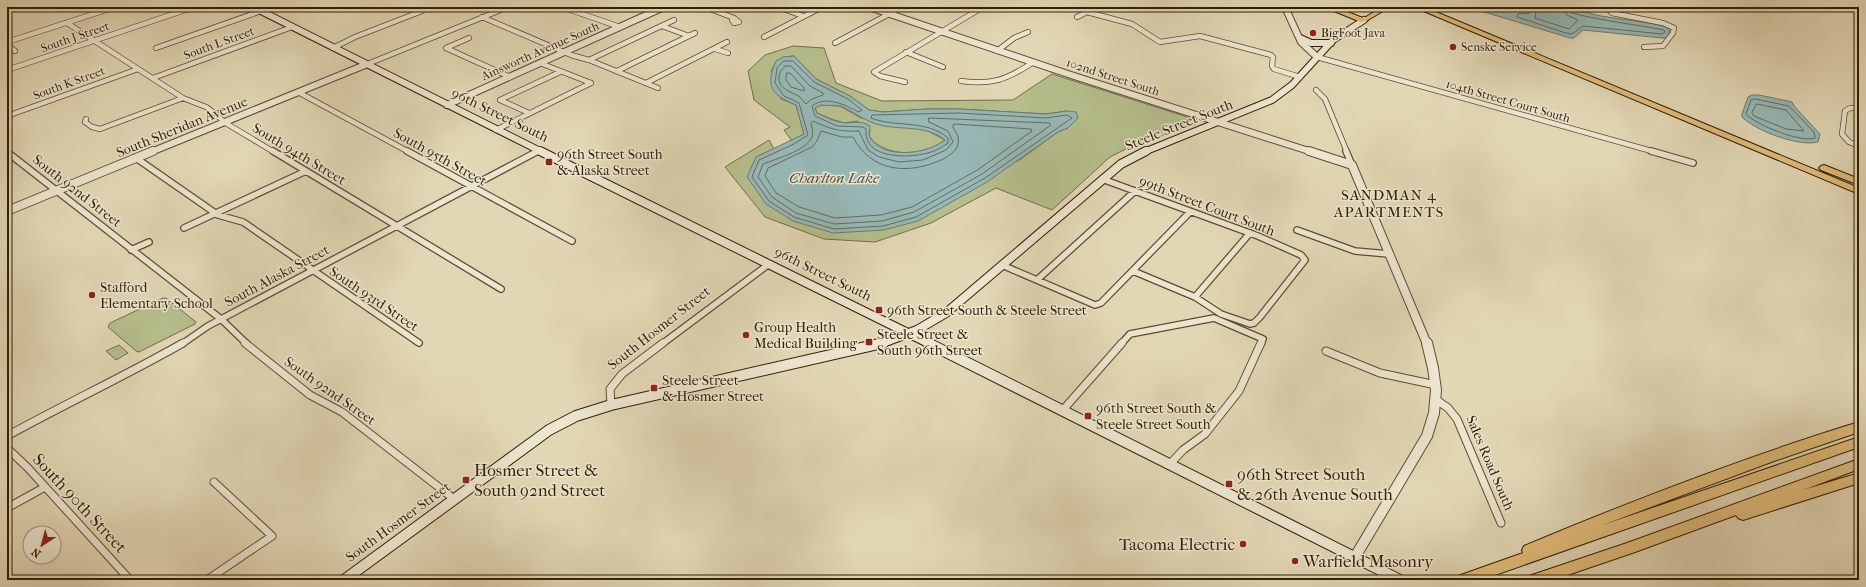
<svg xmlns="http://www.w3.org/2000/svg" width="1866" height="587" viewBox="0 0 1866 587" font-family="'IM FELL French Canon',serif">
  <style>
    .green { fill: #b5be8c; stroke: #736e48 }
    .water { fill: #97b8b6; stroke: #6e7b6f; fill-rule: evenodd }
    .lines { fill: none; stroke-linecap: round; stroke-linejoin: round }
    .shore { stroke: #646c5e; stroke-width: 1 }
    .minor-far2-casing { stroke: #5d4d31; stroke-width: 6 }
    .minor-far1-casing { stroke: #5d4d31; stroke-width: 8 }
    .minor-casing { stroke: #5d4d31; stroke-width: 9 }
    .tertiary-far2-casing { stroke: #5d4d31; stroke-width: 8 }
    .tertiary-far1-casing { stroke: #5d4d31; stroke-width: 10 }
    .tertiary-casing { stroke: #5d4d31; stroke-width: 12 }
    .secondary-far2-casing { stroke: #311f05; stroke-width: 8 }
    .secondary-far1-casing { stroke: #311f05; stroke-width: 10 }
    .secondary-casing { stroke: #311f05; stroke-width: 12 }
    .primary-casing { stroke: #311f05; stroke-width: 2 }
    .motorway-casing { stroke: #311f05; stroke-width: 2 }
    .minor-far2 { stroke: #ece5cf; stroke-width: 4.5 }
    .minor-far1 { stroke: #ece5cf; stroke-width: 5.5 }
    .minor { stroke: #ece5cf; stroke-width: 7 }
    .tertiary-far2 { stroke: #ece5cf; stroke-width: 6 }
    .tertiary-far1 { stroke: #ece5cf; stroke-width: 8 }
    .tertiary { stroke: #ece5cf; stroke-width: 10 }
    .secondary-far2 { stroke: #ece5cf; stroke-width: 6 }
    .secondary-far1 { stroke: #ece5cf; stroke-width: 8 }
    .secondary { stroke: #ece5cf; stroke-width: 10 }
    .primary { fill: #e1bc7a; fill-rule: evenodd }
    .motorway { fill: #e1bc7a; fill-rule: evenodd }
    .poi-dot { fill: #8f2418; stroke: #ece5cf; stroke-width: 1.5 }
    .labels { text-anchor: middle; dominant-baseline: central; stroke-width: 3; stroke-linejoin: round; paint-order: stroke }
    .far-poi-label { font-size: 12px; fill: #311f05; stroke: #ece5cf; text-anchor: start }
    .far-street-label { font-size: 12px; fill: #311f05; stroke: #ece5cf }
    .street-label { font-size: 14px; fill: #311f05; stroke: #ece5cf }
    .poi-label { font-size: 14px; fill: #311f05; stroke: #ece5cf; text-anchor: start }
    .water-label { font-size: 15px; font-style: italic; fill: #504d3a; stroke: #ece5cf }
    .neighbourhood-label { font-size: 15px; letter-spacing: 1px; fill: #311f05; stroke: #ece5cf }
    .near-poi-label { font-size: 17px; fill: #311f05; stroke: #ece5cf; text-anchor: start }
    .near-street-label { font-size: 17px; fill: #311f05; stroke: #ece5cf }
  </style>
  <rect width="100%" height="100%" fill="#e2d7b5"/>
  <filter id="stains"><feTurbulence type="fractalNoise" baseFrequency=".005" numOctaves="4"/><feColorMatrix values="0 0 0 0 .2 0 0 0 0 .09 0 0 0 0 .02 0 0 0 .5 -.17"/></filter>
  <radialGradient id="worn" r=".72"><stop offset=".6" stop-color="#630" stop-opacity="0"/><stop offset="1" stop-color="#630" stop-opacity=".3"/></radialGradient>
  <path class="green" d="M793,46L824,48L836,83L882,101L1013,100L1052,74L1197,120V123L1126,149L1110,157L1052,210L996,188L931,223L875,242L824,239L765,217L725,167L769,140L774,149L756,157L1018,161L1058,132L1068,128L1067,111L1046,114L959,109H927L883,112L869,110L850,96L816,79L794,56C780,57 776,60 771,72L781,99L796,105L804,134L792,141L784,130L790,127L754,100L748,71L765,55Z
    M821,105L840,106L861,118L926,130L945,140C924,156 886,159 869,136L870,130L857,121L845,123L834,120L817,113L815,108Z
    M163,298H166L196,322L195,324L139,352L136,351L108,327L110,323Z
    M119,345L128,353L116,360L106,351Z"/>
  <path class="water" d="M1468,7H1504L1519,10L1528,9L1529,7H1564L1601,16L1655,24L1667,27L1670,31L1667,38H1662L1583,30L1574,38H1570Z
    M794,56L816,79L850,96L869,110L883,112L927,109H959L1046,114L1067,111L1076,112L1078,118L1068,128L1058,132L987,182L918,221L884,230L833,233L793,221L766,204L747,177L756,157L804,134L796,105C771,95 765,86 776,61L783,57ZM821,105C827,106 834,105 840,106C852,110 863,120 876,124C899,131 926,124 945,140C928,154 884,160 870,138C868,134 870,130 870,126C860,120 855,123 845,123C835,122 826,117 817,113L815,108Z
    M1752,95H1759L1792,102L1794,106L1820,134L1818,142C1799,147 1756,131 1742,117V114L1748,97Z"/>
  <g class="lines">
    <path class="shore" d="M1532,7L1530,13L1518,14L1517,17L1566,33L1572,34L1583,26L1662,34L1665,32L1664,30C1633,24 1602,21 1572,13L1569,11V7
      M1537,7L1535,18L1569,29L1578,20L1567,15L1564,7
      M784,61H793L814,82L848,99L862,110L859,112C845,105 826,95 812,106L815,116L837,126L863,127L866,129C863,160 909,158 928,153C936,151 942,147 948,143V138C926,119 897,128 871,118L872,115L959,113L1046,118L1067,115L1072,118L985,178L916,217L883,226L834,229L794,217L769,201L752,177L759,160L794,144L808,135L799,103L784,96L775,83L777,68Z
      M786,66H791L810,86L823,93V95L812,99L806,104C804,102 802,99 800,97C791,91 778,90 779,76C780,72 782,68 786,66Z
      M787,73H790L804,88V91L791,87L786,80Z
      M1755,99L1789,106L1814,132L1815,138C1801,143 1756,125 1746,114L1751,100Z
      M1757,104L1786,110L1804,131L1786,129L1754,116L1752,113Z
      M929,118L1049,123L1051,125L982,174L914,212L882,221L834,224L796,213L772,197L758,177L763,164C776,159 804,151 811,139C814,134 812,128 811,123L813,121C830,129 840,132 859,131L868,150L879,157L899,162L923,160L946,150L953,142L948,131L929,122Z
      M954,124L1031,129L1032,131L979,169L912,207L881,215L835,218L799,207L776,193L765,176L768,168L812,147L817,141L821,131L842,137H853C871,172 908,175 941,160C948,157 957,151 958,144C960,137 956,133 953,127Z"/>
    <g class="minor-far2-casing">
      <path id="minor-far2" d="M562,7L620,27
        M705,7L734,18
        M778,7L803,16
        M1288,7L1315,8
        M1609,7V10L1612,13L1663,23L1674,28L1673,33L1663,46L1644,47
        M482,17L571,55L589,60L658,88
        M1077,17L1087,12L1132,24L1160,42L1200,36L1271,55L1273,57L1272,66L1274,69L1300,77
        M734,18L739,22L734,23L732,20Z
        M67,23L183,98L206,107L216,114L224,122L274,152
        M662,26L689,36
        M764,37L822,7
        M7,42L115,7
        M835,43L902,7
        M7,45L15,51
        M156,48L261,11
        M333,48L355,37L422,11
        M446,48L510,77
        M446,48L469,38
        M715,49L728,53
        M997,51L1014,38L1028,32
        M906,52L943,67
        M1317,57L1655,152
        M589,60L674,20
        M540,63L591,83
        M365,65L508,7
        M7,70L194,7
        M617,71L695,33
        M153,78L292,27
        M961,81C992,85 1006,80 1032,63
        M905,82L880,76L874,72L983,7
        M646,83L727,42
        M1316,90L1325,99L1347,152
        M298,92L409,152
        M500,100L560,72
        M500,100L529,113
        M1859,108H1850L1845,111L1842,134L1849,142L1859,146
        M7,116L138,69
        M86,119L85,122L92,127L100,129L183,98
        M496,130L591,83
        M537,152L539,151"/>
    </g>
    <g class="minor-far1-casing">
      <path id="minor-far1" d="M273,151L501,289
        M407,151L572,241
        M1346,151L1352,165
        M1651,151L1693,163
        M7,152L221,319L247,344
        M136,158L218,215L243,222L419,343
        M1102,179L1258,236L1301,255L1305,260L1260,317L1254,323L1250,324L1221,314L1195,297L1133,271
        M184,228L306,171
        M1297,230L1355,251L1389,254
        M131,250L149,242
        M1002,265L1095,305L1101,303L1190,212
        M1037,280L1135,191
        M1195,297L1250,233
        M182,344L208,326L538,151
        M662,344L769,264
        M1121,344L1130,334L1214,318L1263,339L1261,344"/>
    </g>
    <g class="minor-casing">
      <path id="minor" d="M245,343L310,395L342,412L454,499
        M1326,351L1380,373L1436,385
        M1435,399L1448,408L1457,419L1501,523
        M611,405L610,389L622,374L663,343
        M1062,411L1122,343
        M7,436C65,404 125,376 183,343
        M7,448L28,468L130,580
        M1170,464L1183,450L1205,434L1239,391L1261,343
        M7,508L45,487
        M207,580L272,536L214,482"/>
    </g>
    <g class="tertiary-far2-casing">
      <path id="tertiary-far2" d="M869,7L1074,76L1312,152
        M1285,7L1301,42L1317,57
        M447,105L664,7
        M151,152L365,65"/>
    </g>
    <g class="tertiary-far1-casing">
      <path id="tertiary-far1" d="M1309,151L1352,165L1427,344
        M7,211L153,151"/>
    </g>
    <g class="tertiary-casing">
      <path id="tertiary" d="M1355,557L1427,436L1434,413L1436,390L1433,368L1427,343"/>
    </g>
    <g class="secondary-far2-casing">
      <path id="secondary-far2" d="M253,7L542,152
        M1300,38L1311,43H1331
        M1144,152L1272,100L1292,85L1333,40L1364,20"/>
    </g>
    <g class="secondary-far1-casing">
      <path id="secondary-far1" d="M540,151L930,344
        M880,344L917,330L946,313L1121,164L1146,151"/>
    </g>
    <g class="secondary-casing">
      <path id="secondary" d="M928,343L1400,580
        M344,580L549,430L576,416L611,405L883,343"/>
    </g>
    <g class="primary-casing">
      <path id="primary" d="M1382,7H1390L1366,21L1361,20Z"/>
    </g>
    <g class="motorway-casing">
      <path id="motorway" d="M1324,7H1335L1368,20L1361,22Z
        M1414,7H1424L1859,188V194Z
        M1824,165L1859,179V185L1821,170L1819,168L1821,166Z
        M1859,422V432L1774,461L1600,526L1859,437V447L1481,580H1456L1458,576L1523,553L1522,550L1524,546C1634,500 1745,457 1859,422Z
        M1859,459V469L1803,490L1859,473V483L1743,520L1738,518L1736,515L1635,552L1553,580H1527L1529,576L1627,543Z"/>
    </g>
    <use href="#minor-far2" class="minor-far2"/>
    <use href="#minor-far1" class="minor-far1"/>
    <use href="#minor" class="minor"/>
    <use href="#tertiary-far2" class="tertiary-far2"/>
    <use href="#tertiary-far1" class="tertiary-far1"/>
    <use href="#tertiary" class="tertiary"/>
    <use href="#secondary-far2" class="secondary-far2"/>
    <use href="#secondary-far1" class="secondary-far1"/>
    <use href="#secondary" class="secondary"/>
    <use href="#primary" class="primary"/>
    <use href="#motorway" class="motorway"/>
  </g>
  <g class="poi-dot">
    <circle cx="1313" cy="33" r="4"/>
    <circle cx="1453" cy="47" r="4"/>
    <rect x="545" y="158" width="8" height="8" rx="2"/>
    <circle cx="92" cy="295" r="4"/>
    <rect x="875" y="306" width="8" height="8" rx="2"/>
    <circle cx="746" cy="335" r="4"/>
    <rect x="865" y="338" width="8" height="8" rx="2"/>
    <rect x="650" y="384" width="8" height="8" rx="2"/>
    <rect x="1084" y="412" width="8" height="8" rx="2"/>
    <rect x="462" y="476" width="8" height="8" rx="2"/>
    <rect x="1225" y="480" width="8" height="8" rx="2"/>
    <circle cx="1243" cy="544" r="4"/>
    <circle cx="1295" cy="561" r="4"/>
  </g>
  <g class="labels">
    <g class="far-poi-label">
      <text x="1321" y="33">BigFoot Java</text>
      <text x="1461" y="47">Senske Service</text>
    </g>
    <g class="far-street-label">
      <text transform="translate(75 37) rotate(-19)">South J Street</text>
      <text transform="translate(219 43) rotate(-20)">South L Street</text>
      <text transform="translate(540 51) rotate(-24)">Ainsworth Avenue South</text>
      <text transform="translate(1113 77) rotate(18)">102nd Street South</text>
      <text transform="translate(69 83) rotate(-20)">South K Street</text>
      <text transform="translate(1508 101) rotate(16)">104th Street Court South</text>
    </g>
    <g class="street-label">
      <text transform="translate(500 115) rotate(26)">96th Street South</text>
      <text transform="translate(1179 125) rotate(-22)">Steele Street South</text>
      <text transform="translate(182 127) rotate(-22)">South Sheridan Avenue</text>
      <text transform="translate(299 154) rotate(31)">South 94th Street</text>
      <text transform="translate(440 157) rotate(29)">South 95th Street</text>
      <text transform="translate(77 191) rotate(38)">South 92nd Street</text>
      <text transform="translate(1207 206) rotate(21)">99th Street Court South</text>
      <text transform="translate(823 274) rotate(26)">96th Street South</text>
      <text transform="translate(277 276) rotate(-28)">South Alaska Street</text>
      <text transform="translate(374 299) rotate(34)">South 93rd Street</text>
      <text transform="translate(659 328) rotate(-38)">South Hosmer Street</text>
      <text transform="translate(330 391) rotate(35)">South 92nd Street</text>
      <text transform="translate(1490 463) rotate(67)">Sales Road South</text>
      <text transform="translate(398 522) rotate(-36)">South Hosmer Street</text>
    </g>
    <g class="poi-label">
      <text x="557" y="154">96th Street South<tspan x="557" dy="16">&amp; Alaska Street</tspan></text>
      <text x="100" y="287">Stafford<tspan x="100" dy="16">Elementary School</tspan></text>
      <text x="887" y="310">96th Street South &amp; Steele Street</text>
      <text x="754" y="327">Group Health<tspan x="754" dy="16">Medical Building</tspan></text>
      <text x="877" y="334">Steele Street &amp;<tspan x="877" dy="16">South 96th Street</tspan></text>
      <text x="662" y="380">Steele Street<tspan x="662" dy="16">&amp; Hosmer Street</tspan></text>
      <text x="1096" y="408">96th Street South &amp;<tspan x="1096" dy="16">Steele Street South</tspan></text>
    </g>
    <g class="water-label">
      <text x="834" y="178">Charlton Lake</text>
    </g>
    <g class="neighbourhood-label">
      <text x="1389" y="195">SANDMAN 4<tspan x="1389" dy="17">APARTMENTS</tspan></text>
    </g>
    <g class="near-poi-label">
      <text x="474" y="470">Hosmer Street &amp;<tspan x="474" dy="20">South 92nd Street</tspan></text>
      <text x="1237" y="474">96th Street South<tspan x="1237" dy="20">&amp; 26th Avenue South</tspan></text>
      <text x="1235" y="544" text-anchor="end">Tacoma Electric</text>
      <text x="1303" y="561">Warfield Masonry</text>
    </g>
    <g class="near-street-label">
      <text transform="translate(80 503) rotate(47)">South 90th Street</text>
    </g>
  </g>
  <rect width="1866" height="587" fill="none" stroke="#e2d7b5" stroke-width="24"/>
  <rect x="8" y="8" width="1850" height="571" fill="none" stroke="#311f05" stroke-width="2"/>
  <rect x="12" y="12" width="1842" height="563" fill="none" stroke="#311f05"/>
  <g transform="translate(42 545) rotate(216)"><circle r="19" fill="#ece5cf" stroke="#a1967e"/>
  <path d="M0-3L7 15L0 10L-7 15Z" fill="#8f2418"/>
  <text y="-6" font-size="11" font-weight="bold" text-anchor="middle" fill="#311f05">N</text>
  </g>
  <rect width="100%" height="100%" filter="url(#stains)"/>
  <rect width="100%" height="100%" fill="url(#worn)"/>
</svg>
